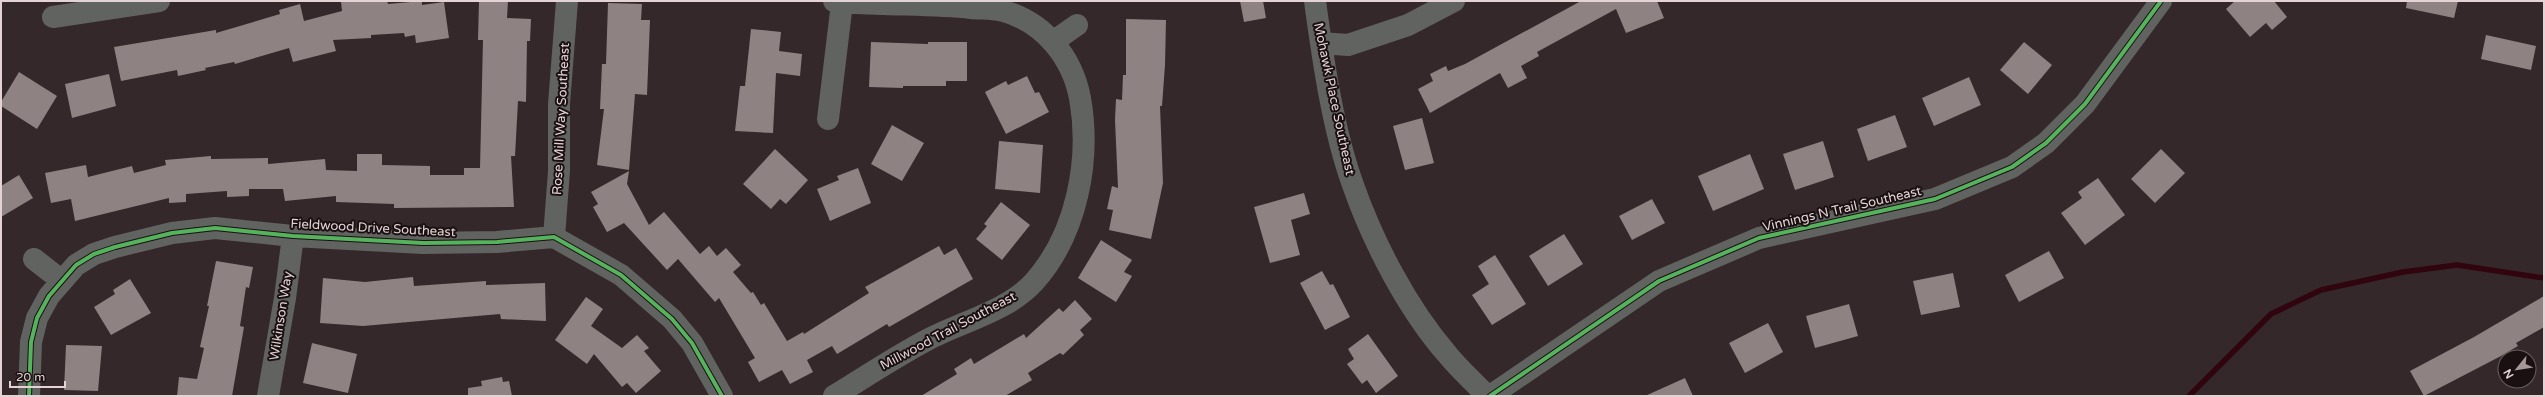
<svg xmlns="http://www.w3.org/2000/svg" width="2545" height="397" viewBox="0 0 2545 397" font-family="'Varela Round',sans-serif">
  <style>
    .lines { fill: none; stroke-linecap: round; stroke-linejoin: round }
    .stream { stroke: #300510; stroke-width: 5.5 }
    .building { fill: #8e8283 }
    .minor { stroke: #606360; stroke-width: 22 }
    .cycleway-casing { stroke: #1a1011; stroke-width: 6 }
    .cycleway { stroke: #56b35d; stroke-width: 4 }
    .labels { text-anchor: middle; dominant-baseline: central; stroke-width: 4; stroke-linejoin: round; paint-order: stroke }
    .street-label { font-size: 13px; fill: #e3d3d4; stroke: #1a1011 }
  </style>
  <rect width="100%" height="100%" fill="#35282a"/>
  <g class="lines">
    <path class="stream" d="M2189,396L2271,314L2321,290L2403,272L2457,265L2544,278"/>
  </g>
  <path class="building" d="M387,1L388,4L422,1V5L444,2L449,38L416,43L415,35L405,37L404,33L371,35V38L333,40L336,51L293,62L289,48L235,64L234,62L205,68L206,70L178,76L177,70L121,81L114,47L216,30V33L280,14L279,10L300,4L304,21L342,11L341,2Z
    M479,1H508L507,18L531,19L530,41H527L526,102L518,101L515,156H511L514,207L394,208V204L336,202V196L285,201L283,189H249V196L227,197V191L186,194V202L169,203V198L75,221L71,199L51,203L45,173L86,165L88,177L132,166L134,173L166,165L165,160L211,156V159L268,158V164L325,159L326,170L357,171V154H382V165L430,166V175H464V168H480L483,40H478Z
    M1240,1H1263L1266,18L1244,22Z
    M1581,1H1657L1664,18L1626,33L1616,9L1537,52L1539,56L1521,66L1527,78L1508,88L1500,73L1430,113L1418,89L1433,81L1430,74L1446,66L1448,71L1465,64Z
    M2235,1H2274L2287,17L2272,30L2266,23L2250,37L2226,9Z
    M2407,1H2458L2454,18L2406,8Z
    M608,3L642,4L641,20H650L647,95L635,94L629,170L597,165L604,109H600L602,64H606Z
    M1126,19L1166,20L1165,65L1162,106H1160L1163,183L1151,239L1109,230L1113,210L1107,209L1112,186L1118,188L1115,120L1116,99L1122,100L1123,75H1126Z
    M751,29L781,32L779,51L802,54L800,76L776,73L773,133L735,131L740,86H745Z
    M2486,35L2536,46L2531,70L2481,59Z
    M871,42L928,44V42H967V81H946V86H903V88L869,87Z
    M2024,42L2052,65L2028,94L2000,70Z
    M19,72L57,96L37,129L1,106V102Z
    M109,74L116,106L72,118L65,84Z
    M1027,76L1035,93L1039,92L1049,112L1006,134L985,92L1006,81L1008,85Z
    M1969,77L1981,105L1934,126L1922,98Z
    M1895,115L1907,147L1868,161L1857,129Z
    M1422,118L1434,163L1405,170L1393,126Z
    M892,125L924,143L902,181L871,164Z
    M999,141L1043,145L1040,193L995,189Z
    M1823,141L1834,177L1795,190L1783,154Z
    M775,149L808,180L786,204L780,199L771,209L743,184Z
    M2161,149L2185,173L2155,203L2131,179Z
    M1750,154L1764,189L1713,211L1698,176Z
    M858,168L871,203L830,221L817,189L839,180L837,176Z
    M629,171L627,184L649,225L664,212L700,254L709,246L717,256L726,248L741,265L733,272L751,293L753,292L761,305L764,303L787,341L803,332L804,334L869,293L865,287L939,246L944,255L956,248L973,279L889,327L887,324L837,354L832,346L807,360L813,372L790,384L782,370L759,382L748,362L755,358L719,298L715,302L678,259L667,270L624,223L607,232L593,207L598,204L591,192Z
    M19,175L33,198L1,217V186Z
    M2098,178L2125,215L2085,245L2061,213L2082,198L2078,192Z
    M1304,193L1310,214L1291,220L1300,255L1270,263L1254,207Z
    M1652,199L1665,223L1632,240L1619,216Z
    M1001,202L1030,225L1002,260L976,239L987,226L984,224Z
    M1564,234L1583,264L1548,286L1529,256Z
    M1101,240L1132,260L1124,272L1132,276L1116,302L1078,278Z
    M2049,251L2064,278L2019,302L2005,275Z
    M1495,255L1526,304L1492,325L1472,295L1489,284L1478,266Z
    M216,261L253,267L249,288L246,287L240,326L244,327L232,396H177L179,377L197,379L204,348L200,347L209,306H207Z
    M1322,271L1330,285L1333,284L1350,317L1325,330L1300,283Z
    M1953,273L1960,307L1921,315L1913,281Z
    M413,277L414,286L486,281V285L545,283L546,321L501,319L500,314L363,326L320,323L323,278L365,282Z
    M130,279L151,313L111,335L94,307L115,294L113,290Z
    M2544,296V327L2516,343L2518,346L2501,356L2424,396L2410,371L2474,337Z
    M586,297L603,309L591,326L622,348L637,335L649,348L644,351L661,371L636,393L627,383L622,387L594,354L587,364L555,340Z
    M1075,300L1092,319L1080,330L1084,335L1063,355L1060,353L1028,373L1032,380L1005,396H921L957,374L954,369L971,358L974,364L1024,334L1026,338L1059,308L1063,312Z
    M1849,304L1858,336L1815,348L1806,316Z
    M1768,323L1783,352L1745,373L1729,343Z
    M1368,334L1398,376L1376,393L1367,380L1362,384L1347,364L1354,359L1348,349Z
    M312,343L357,354L348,393L303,383Z
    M66,345L102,346L98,391L64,390Z
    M502,377L503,382L509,381L512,396H468V388L482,386L481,381Z
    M1685,378L1693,396H1645Z"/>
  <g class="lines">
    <path class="minor" d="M834,1C850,4 867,3 884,4C913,5 942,5 971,8C981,9 993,8 1003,11C1044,22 1072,57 1080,98C1091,160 1077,234 1034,282C1008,311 961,322 927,340C895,357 865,377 834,396
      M1315,1C1323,60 1333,130 1353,185C1373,242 1407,308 1447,354C1459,369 1474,382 1487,396
      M53,17L159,1
      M1054,41L1077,25
      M1321,43L1348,45L1408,25L1454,1
      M828,119L842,3
      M554,237L559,171V104L567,1
      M34,259L61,280
      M29,396L31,342L37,318L49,296L76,265L94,254L115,247L172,233L215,228L293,236L423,243L497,242L554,237L621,275L672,319L692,343L722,396
      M268,396L285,298L293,236
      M1490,396L1659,281L1759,238L1935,199L2012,167L2046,143L2085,104L2161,1"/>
    <g class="cycleway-casing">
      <path id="cycleway" d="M29,396L31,342L37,318L49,296L76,265L94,254L115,247L172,233L215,228L293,236L423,243L497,242L554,237L621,275L672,319L692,343L722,396
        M1490,396L1659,281L1759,238L1935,199L2012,167L2046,143L2085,104L2161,1"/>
    </g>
    <use href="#cycleway" class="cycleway"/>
  </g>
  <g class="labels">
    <g class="street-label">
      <text transform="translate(1334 99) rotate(78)">Mohawk Place Southeast</text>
      <text transform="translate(561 119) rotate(-87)">Rose Mill Way Southeast</text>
      <text transform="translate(1842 209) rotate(-13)">Vinnings N Trail Southeast</text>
      <text transform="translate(373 228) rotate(3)">Fieldwood Drive Southeast</text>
      <text transform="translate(281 316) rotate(-81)">Wilkinson Way</text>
      <text transform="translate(948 331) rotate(-28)">Millwood Trail Southeast</text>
    </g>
  </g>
  <rect width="2545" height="397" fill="none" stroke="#e3d3d4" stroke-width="4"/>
  <g transform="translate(2517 369) rotate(240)"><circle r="19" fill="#1a1011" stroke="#6a5e5f"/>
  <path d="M0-3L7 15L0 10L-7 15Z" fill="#a69798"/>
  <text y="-6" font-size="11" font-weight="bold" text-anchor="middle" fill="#e3d3d4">N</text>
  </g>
  <path d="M10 381v6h55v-6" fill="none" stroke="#e3d3d4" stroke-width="2"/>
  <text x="16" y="381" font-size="12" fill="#e3d3d4" stroke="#1a1011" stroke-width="3" paint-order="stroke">20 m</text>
</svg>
